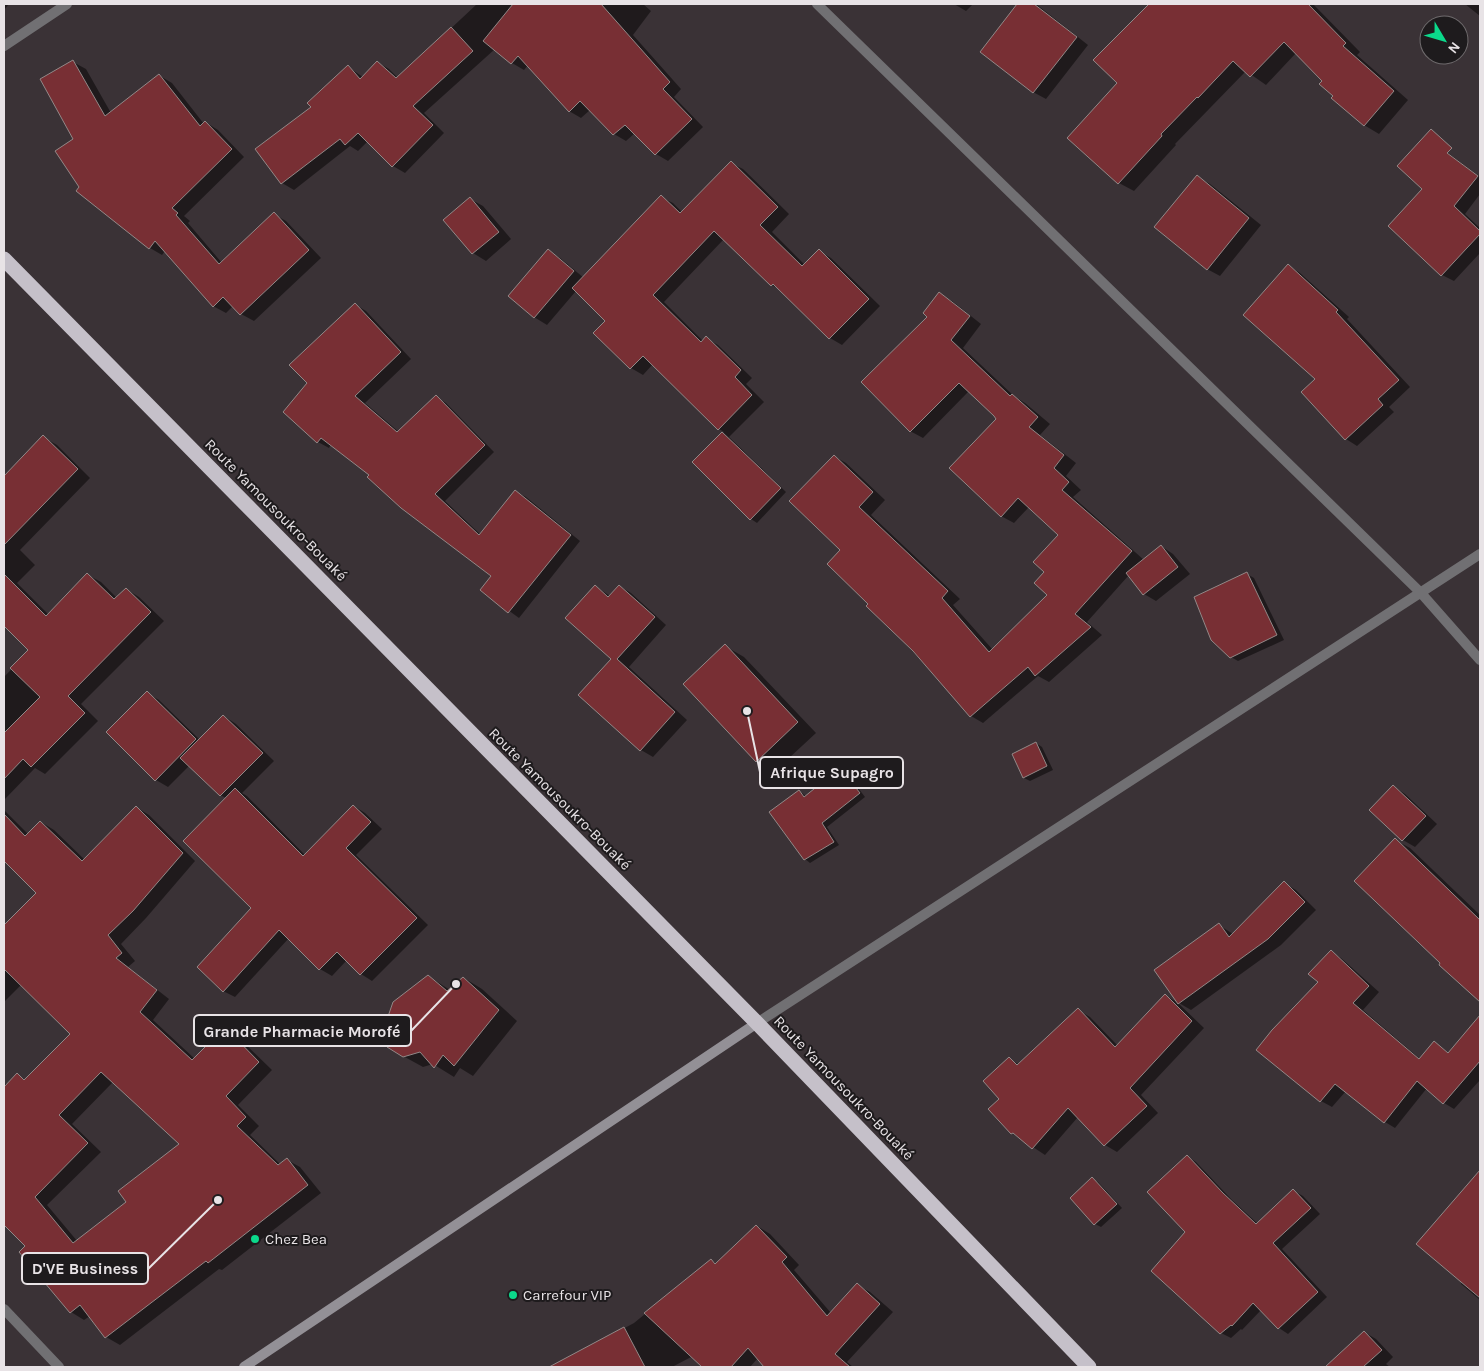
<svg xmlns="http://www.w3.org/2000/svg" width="1484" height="1371" viewBox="0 0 1484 1371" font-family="Karla,sans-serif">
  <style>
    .shadow { fill: #0007; fill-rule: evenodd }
    .building { fill: #782f34; stroke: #928887; fill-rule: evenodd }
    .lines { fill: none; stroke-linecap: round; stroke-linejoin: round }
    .street { stroke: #717073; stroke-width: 10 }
    .secondary { stroke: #939096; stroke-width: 10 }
    .highway { stroke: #c5c0c9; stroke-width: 15 }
    .poi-dot { fill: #0bd98b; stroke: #1e1b1d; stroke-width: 2 }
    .labels { text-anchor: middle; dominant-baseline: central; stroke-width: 4; stroke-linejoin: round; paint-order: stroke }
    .street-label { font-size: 15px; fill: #e8e3e6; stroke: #1e1b1d }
    .poi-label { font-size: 15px; fill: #e8e3e6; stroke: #1e1b1d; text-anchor: start }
    .leader { fill: none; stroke: #e8e3e6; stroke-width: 2 }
    .callout-dot { fill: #e8e3e6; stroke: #1e1b1d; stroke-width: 2 }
    .callout { fill: #1e1b1d; stroke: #e8e3e6; stroke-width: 2 }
    .callout-label { font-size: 16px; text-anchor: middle; font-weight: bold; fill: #e8e3e6 }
  </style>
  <rect width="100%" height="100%" fill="#3a3236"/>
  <path class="shadow" d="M4,4H9L4,10Z
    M477,4H643L651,11L633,35L681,89L674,97L703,127L668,161L656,154L635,133L626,141L614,134L590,110L581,118L569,111L528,65L524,70L512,63L495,49L424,113L444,133L405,173L393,166L368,141L358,151L350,146L294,190L282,183L313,107L348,67L363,77L377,62L389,69L398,78Z
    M954,4H973L966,11Z
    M1018,4H1036L1088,45L1046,99L1033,92L982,52Z
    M1151,4H1313L1360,52L1357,55L1408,100L1379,134L1364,125L1335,96L1323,81L1296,53L1266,85L1246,71L1175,144L1176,145L1134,191L1119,183V83L1124,32Z
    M1465,4H1480V16Z
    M73,62L86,69L111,113L160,76L172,83L204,124L205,122L218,130L244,157L184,216L190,221L188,223L222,263L274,214L286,221L321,258L254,321L241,314L233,306L226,313L213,306L165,251L162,255L150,248L80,187L75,139Z
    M1436,144L1480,177V194L1465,214L1480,228V253L1454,281L1442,275L1424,189Z
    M731,163L743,169L789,214L772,232L805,265L819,251L831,258L880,306L842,345L830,338L782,291L772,285L724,239L664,302L703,341L706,338L718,345L752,378L746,384L764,402L729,437L786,492L757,523L751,519L693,462L724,432L719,429L653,364L643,375L631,368L607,320L576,291L547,325L534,317L509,296L548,251L560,258L584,278L661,197L673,203L682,212Z
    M1197,177L1210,184L1261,225L1220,276L1207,269Z
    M470,199L483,206L511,239L486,261L473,253L445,220Z
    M1289,266L1300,273L1349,317L1347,319L1410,387L1389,407L1394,412L1357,446L1346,439L1317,379Z
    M939,294L952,301L981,324L963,348L1015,397L1025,403L1050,424L1040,435L1076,463L1066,476L1081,490L1073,497L1144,560L1161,546L1173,554L1190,574L1156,601L1144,594L1129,575L1087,622L1102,635L1049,682L1038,676L983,723L971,716L870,604L842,550L834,456L846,463L885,500L871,515L960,599L953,605L993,650L1049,595L1046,572L1059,535L1029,507L1014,523L1001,516L997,419L969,391L923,438L910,431L929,316Z
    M356,305L366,311L411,359L365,403L399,432L436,397L446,403L494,452L445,501L481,535L515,491L526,497L580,541L519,618L481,590L492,576L371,475L331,444L329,448L318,442L284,412L309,383Z
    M43,437L57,445L90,478L20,550L35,565L17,583L49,615L88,575L101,582L117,598L126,589L139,597L164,621L81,704L98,721L45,774L35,768L4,800V677L30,650L4,624V477Z
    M1247,574L1254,578L1284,640L1238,661L1231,657Z
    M595,586L610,596L619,586L631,593L666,625L629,667L687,720L653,757L641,750L613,659Z
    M725,646L744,657L816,733L775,771L756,761Z
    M147,693L159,700L200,740L224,716L236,724L274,761L242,793L247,796L305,855L354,806L365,813L382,829L356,855L428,925L372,981L361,974L347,960L332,976L320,969L289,938L235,997L223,991L253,908L226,798L220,795L190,765L168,787L156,780Z
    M1036,743L1042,747L1053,770L1030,781L1024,778L1013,755Z
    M840,769L846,772L865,797L827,827L839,845L810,863L805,859L799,791L806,796Z
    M1393,786L1405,794L1437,824L1415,847L1403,840Z
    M136,807L149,815L195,861L146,918L121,944L135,961L128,967L169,999L153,1020L195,1059L225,1029L238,1037L272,1070L238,1105L259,1126L250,1135L281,1165L287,1160L300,1167L321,1193L222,1270L219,1269L120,1345L106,1337L90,1316L84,1320L71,1312L20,1252L27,1246L4,1223V1082L7,1086L17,1075L26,1080L71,1034L21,985L4,1002V926L37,893L6,861L4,863V810L28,834L41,822L54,830L85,860ZM113,1082L181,1144L128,1202L78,1242L47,1205L101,1152L72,1124Z
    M1395,840L1410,848L1480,915V1000L1441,965L1442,963Z
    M1284,883L1296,890L1316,910L1281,945L1191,1010L1179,1003L1219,925L1233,934Z
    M1331,952L1341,958L1379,992L1363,1010L1420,1059L1434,1043L1449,1053L1480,1017V1080L1454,1109L1444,1103L1427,1088L1395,1128L1385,1122L1346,1091L1332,1107L1321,1101L1258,1050L1319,982Z
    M428,976L450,990L464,978L482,989L517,1021L473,1076L460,1068L454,1077L433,1064L423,1067L403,1056Z
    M1165,995L1178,1003L1204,1028L1141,1095L1158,1113L1117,1152L1105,1145L1078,1117L1045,1155L1012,1133L1001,1099L1009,1059L1020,1065L1078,1010L1090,1017L1118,1046Z
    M1187,1156L1196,1162L1232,1200L1258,1224L1294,1191L1303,1196L1320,1214L1282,1249L1327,1297L1288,1334L1279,1328L1262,1309L1242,1330L1241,1329L1231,1338L1221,1333L1187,1232Z
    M1092,1179L1098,1182L1122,1208L1101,1227L1095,1224Z
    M1473,1180L1480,1185V1300L1461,1284L1462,1282Z
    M757,1226L770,1234L799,1265L794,1270L831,1313L857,1285L870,1292L893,1312L847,1362L853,1367H766L758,1358L750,1367H704L697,1361L695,1355L672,1367H552L634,1323L711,1260L717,1264Z
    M1364,1332L1376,1339L1393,1357L1386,1364L1390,1367H1327Z"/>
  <path class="building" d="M513,4H601L670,82L663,89L692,119L655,155L625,125L613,135L580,101L569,112L518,56L511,64L483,41Z
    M1017,4H1034L1077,37L1033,93L980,52Z
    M1149,4H1308L1346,43L1343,46L1394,91L1364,126L1331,98L1333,96L1319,84L1322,81L1284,42L1250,77L1233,61L1198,98L1197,97L1161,134L1162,136L1118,184L1067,138L1117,83L1093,60Z
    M451,27L473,51L413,106L433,125L392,167L358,133L345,145L340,139L281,184L255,149L311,107L307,103L348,65L360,79L377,61L396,78Z
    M73,60L105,116L159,74L200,126L205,121L232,149L172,208L178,213L176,215L219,264L274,212L309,250L240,315L223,297L213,307L155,241L149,249L76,191L79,187L55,151L73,139L40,79Z
    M1431,129L1452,148L1447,153L1478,176L1454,206L1480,231V234L1441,276L1388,226L1422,189L1397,166Z
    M731,161L778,207L760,225L802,266L819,249L869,299L829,339L773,284L771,286L714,231L653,295L701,342L706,336L741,370L735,377L752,395L718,430L643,356L630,369L593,333L605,321L572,288L661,195L680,213Z
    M1197,175L1249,218L1207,270L1154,227Z
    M470,197L499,232L472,254L443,220Z
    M548,249L574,271L534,318L508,296Z
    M1288,264L1338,310L1336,312L1399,380L1378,399L1383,405L1345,440L1301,392L1315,379L1243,315Z
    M939,292L970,316L951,340L1010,396L1012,394L1038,417L1029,427L1064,455L1054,468L1069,482L1062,490L1132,551L1075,614L1091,627L1035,676L1028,667L970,717L913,651L866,606L868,604L827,564L840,550L789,501L834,455L873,492L859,507L948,591L942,598L989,652L1047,595L1034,583L1044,572L1033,562L1058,535L1018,498L1001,517L949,468L996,419L994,416L959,383L910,432L861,382L927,317L923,313Z
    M355,303L401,352L355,396L397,432L436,395L485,445L435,494L479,535L515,490L571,535L508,613L480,590L491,576L401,508L367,477L369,475L321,438L317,443L283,412L307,383L289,365Z
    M722,432L781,488L750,520L692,462Z
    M43,435L78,469L4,545V476Z
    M1161,545L1178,567L1143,595L1126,573Z
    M1247,572L1277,635L1230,658L1211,640L1194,597Z
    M87,573L114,599L126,588L151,612L68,696L85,713L31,767L23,759L4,779V733L40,697L10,668L28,650L4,626V574L46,616Z
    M595,585L608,597L619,585L655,617L617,659L675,712L640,751L578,695L611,659L565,618Z
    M725,644L798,722L756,762L683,684Z
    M147,691L196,739L155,781L106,732Z
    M223,715L263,753L220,796L180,758Z
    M1036,742L1047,766L1023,778L1012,754Z
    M840,768L860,793L822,823L834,842L804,860L769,812L799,790L804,797Z
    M1393,785L1426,816L1402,841L1369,810Z
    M235,788L303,856L353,805L371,822L346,848L417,918L360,975L337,952L319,970L279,930L223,992L197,967L251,908L183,841Z
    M136,806L183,853L133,911L108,935L122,953L116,958L157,990L140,1012L192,1060L225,1027L259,1062L226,1096L246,1117L237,1126L278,1165L287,1158L308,1185L208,1263L206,1261L105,1338L80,1305L70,1313L19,1252L25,1246L4,1225V1087L17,1073L24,1080L70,1034L4,969V925L36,893L4,861V814L25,836L40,821L82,861ZM101,1072L179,1144L118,1191L126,1202L73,1243L35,1197L88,1143L59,1115Z
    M1395,838L1480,920V1002L1439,965L1440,963L1354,881Z
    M1284,881L1305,902L1268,939L1178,1004L1154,970L1219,923L1229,937Z
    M1331,950L1369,986L1353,1003L1419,1059L1434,1041L1448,1053L1480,1015V1061L1443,1104L1417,1081L1384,1123L1335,1084L1320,1102L1256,1050L1272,1030L1318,982L1308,974Z
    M428,975L447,991L463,977L499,1010L454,1066L443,1055L434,1068L420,1052L403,1057L387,1047L382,1034L393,1002Z
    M1165,994L1192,1021L1130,1088L1147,1106L1104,1146L1068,1108L1032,1149L1013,1133L1011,1134L988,1109L999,1099L983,1081L1009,1057L1017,1065L1078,1008L1115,1047Z
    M1187,1155L1223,1193L1256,1224L1293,1189L1311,1208L1273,1243L1318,1292L1278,1329L1253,1303L1232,1326L1231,1325L1220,1334L1151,1271L1185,1232L1147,1192Z
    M1480,1170V1298L1416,1244Z
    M1092,1177L1117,1204L1094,1225L1070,1198Z
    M756,1225L787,1257L782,1262L827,1316L857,1283L880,1304L835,1354L850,1367H764L748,1348L731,1367H702L644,1313L711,1259L715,1264Z
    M624,1327L645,1367H549Z
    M1364,1331L1382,1350L1363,1367H1325Z"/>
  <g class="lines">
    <path class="street" d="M817,4L1421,593L1480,660
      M4,46L67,4
      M757,1023L1480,554
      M4,1309L59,1367"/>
    <path class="secondary" d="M244,1367L757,1023"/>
    <path class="highway" d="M4,259L757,1023L1089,1367"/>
  </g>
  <g class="poi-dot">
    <circle cx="255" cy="1239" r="5"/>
    <circle cx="513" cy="1295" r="5"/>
  </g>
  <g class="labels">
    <g class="street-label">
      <text transform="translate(276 510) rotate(45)">Route Yamousoukro-Bouaké</text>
      <text transform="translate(560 799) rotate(45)">Route Yamousoukro-Bouaké</text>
      <text transform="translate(844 1088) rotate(46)">Route Yamousoukro-Bouaké</text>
    </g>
    <g class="poi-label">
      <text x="265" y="1239">Chez Bea</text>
      <text x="523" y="1295">Carrefour VIP</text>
    </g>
  </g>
  <path class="leader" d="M747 711L760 772M456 984L411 1031M218 1200L148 1269"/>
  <g class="callout-dot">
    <circle cx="747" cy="711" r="5"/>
    <circle cx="456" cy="984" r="5"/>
    <circle cx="218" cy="1200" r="5"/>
  </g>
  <g class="callout">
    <rect x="760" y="757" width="143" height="31" rx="5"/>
    <rect x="194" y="1015" width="217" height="31" rx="5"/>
    <rect x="22" y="1253" width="126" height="31" rx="5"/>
  </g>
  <g class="callout-label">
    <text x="832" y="778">Afrique Supagro</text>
    <text x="302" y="1037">Grande Pharmacie Morofé</text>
    <text x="85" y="1274">D'VE Business</text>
  </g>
  <rect width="1484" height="1371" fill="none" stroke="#e8e3e6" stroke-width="10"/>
  <g transform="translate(1444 40) rotate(128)"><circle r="24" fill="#1e1b1d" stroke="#6f6b6d"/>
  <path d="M0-4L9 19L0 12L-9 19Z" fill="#0bd98b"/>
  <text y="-8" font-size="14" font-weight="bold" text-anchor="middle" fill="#e8e3e6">N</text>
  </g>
</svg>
